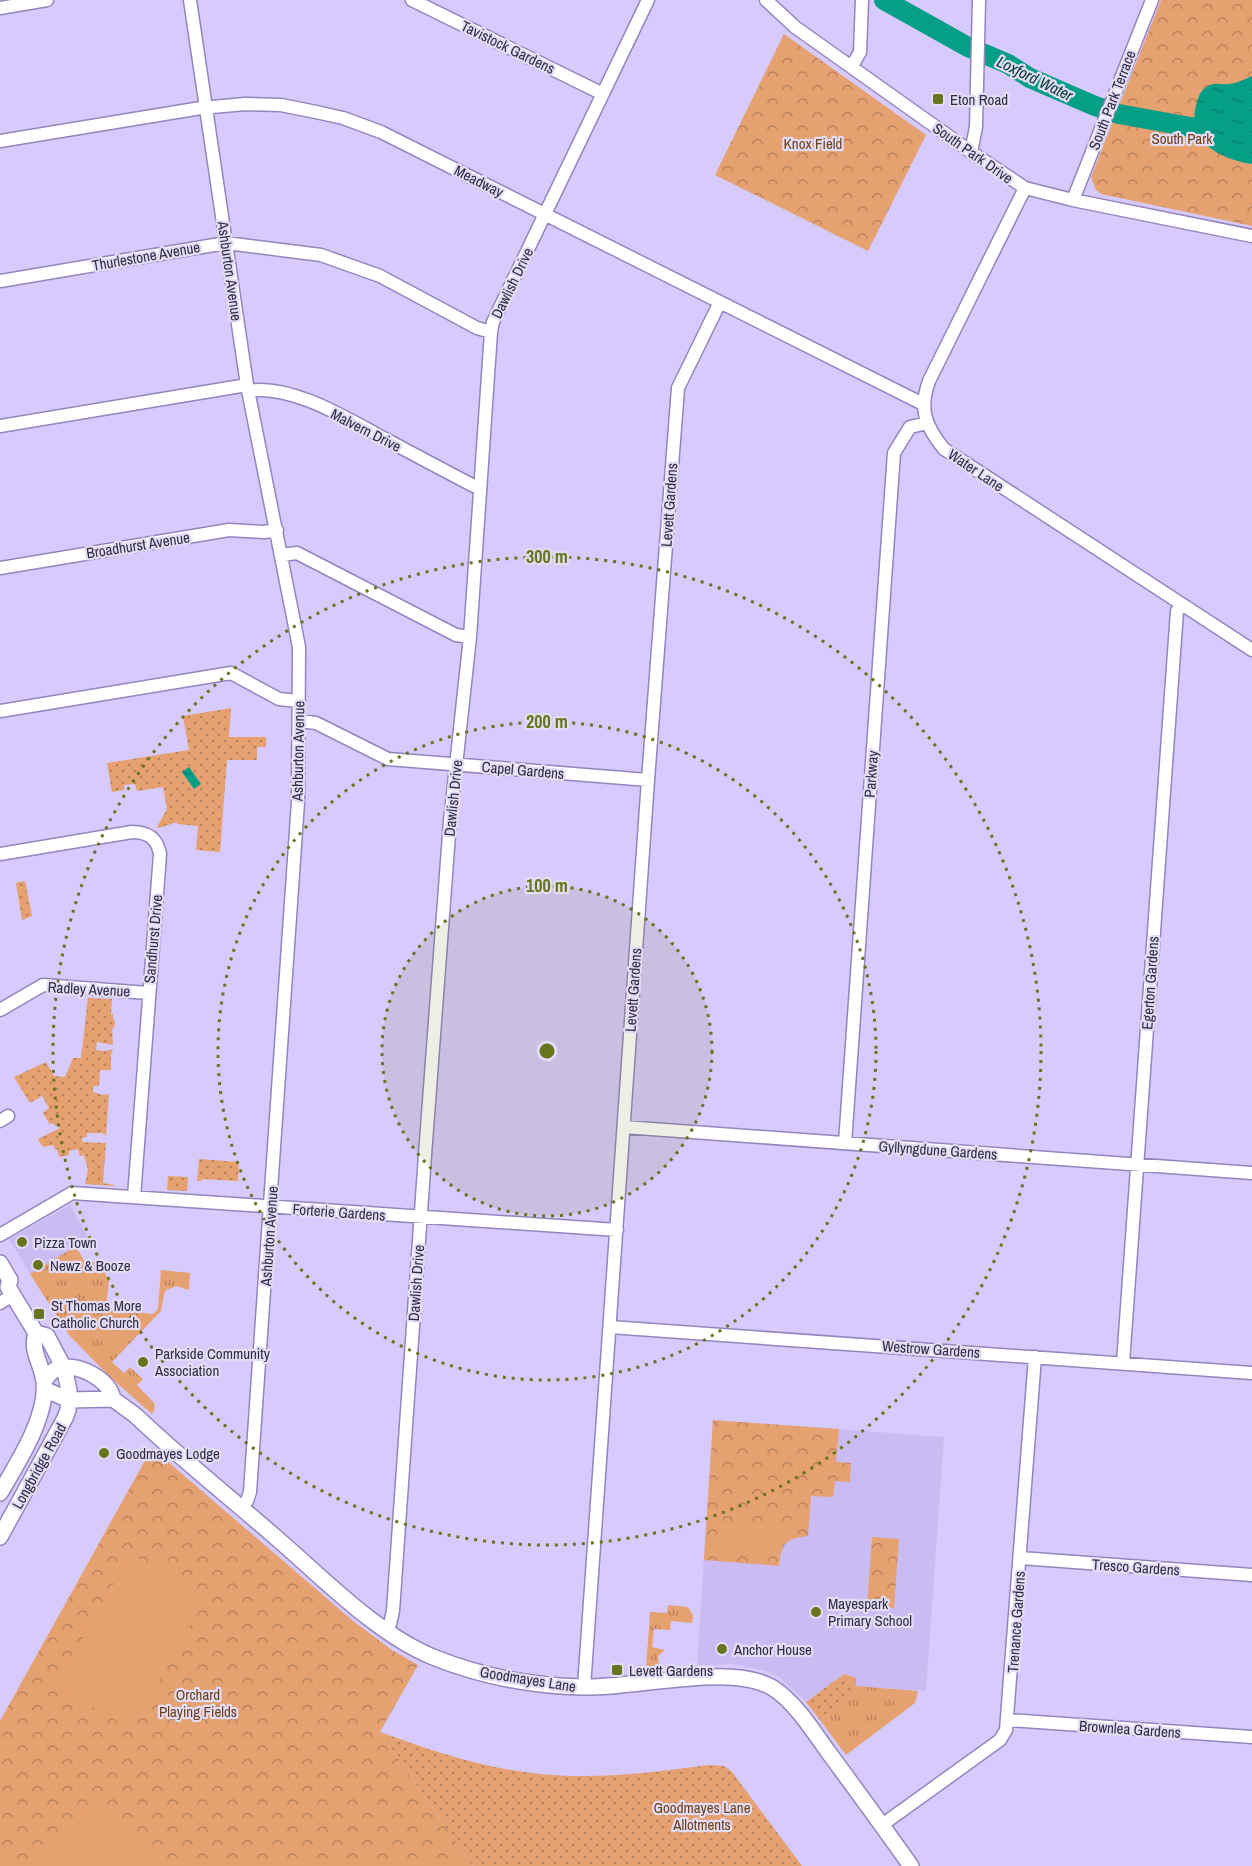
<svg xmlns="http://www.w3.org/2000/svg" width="1252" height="1866" viewBox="0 0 1252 1866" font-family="'Archivo Narrow',sans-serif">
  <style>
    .built { fill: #cabcf3 }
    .grass { fill: url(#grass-tufts) }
    .forest { fill: url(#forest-crowns) }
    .garden { fill: url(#garden-dots) }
    .pitch { fill: #e5a16f }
    .water { fill: url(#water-ripples) }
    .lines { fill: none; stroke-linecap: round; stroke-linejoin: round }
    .river { stroke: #059e86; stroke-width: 20 }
    .minor-casing { stroke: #9584bf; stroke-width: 15 }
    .major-casing { stroke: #9584bf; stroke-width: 18 }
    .minor { stroke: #fff; stroke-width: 12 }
    .major { stroke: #fff; stroke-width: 15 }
    .ring { fill: none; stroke: #69741f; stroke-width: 3; stroke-dasharray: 3 6 }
    .poi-dot { fill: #69741f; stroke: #e2dcf5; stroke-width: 2 }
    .labels { text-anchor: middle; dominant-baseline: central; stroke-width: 4.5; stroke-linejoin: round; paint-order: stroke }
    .street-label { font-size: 15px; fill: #332c44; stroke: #e2dcf5 }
    .poi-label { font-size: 15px; fill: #332c44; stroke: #e2dcf5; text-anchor: start }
    .park-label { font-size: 15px; fill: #6f3e14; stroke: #e2dcf5 }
    .water-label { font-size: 16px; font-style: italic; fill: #023c32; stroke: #e2dcf5 }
    .centre { fill: #69741f; stroke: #e2dcf5; stroke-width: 3 }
    .ring-label { font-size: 18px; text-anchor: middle; font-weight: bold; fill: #69741f; stroke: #e2dcf5; stroke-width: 4.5; stroke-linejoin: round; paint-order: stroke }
  </style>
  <defs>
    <pattern id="grass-tufts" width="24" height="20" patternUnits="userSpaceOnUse" patternTransform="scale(1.5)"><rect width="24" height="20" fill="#e5a16f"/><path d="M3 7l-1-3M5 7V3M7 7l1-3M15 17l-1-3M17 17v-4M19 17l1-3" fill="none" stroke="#ba835d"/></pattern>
    <pattern id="forest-crowns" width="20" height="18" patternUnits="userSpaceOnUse" patternTransform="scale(1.5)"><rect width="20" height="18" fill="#e5a16f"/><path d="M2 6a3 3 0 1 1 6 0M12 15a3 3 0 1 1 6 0" fill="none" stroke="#ba835d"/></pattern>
    <pattern id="garden-dots" width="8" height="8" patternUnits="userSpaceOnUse" patternTransform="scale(1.5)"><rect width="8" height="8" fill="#e5a16f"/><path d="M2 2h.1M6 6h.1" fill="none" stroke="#ba835d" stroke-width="1.8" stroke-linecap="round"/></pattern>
    <pattern id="water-ripples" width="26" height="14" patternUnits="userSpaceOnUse" patternTransform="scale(1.5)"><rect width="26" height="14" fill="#059e86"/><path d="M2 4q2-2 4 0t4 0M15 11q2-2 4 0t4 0" fill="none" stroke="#07816f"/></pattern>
  </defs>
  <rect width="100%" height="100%" fill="#d7cafc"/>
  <path class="built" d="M70,1205L89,1239L30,1274L9,1239Z
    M713,1420L944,1437L926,1691L855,1686L844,1674L806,1702L780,1678L766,1671L734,1664L697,1665Z"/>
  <path class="grass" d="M76,1246L87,1266L97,1260L109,1280L106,1309L153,1314L158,1309L161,1270L190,1273L189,1290L177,1286L166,1290L164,1294L161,1311L112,1362L124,1373L130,1367L143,1379L137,1385L154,1403L155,1408L152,1414L109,1376L69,1335L30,1274Z
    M668,1605L688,1607L693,1615L692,1623L671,1621L670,1630L654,1629L652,1647L665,1650L658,1656L659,1669L646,1670L650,1612L667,1613Z
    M844,1674L856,1678V1686L918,1691L915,1703L846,1755L820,1720L857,1692Z"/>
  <path class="forest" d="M1161,0H1252V226L1101,194L1096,190L1091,177Z
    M784,34L926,135L868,251L715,175Z
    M713,1420L839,1429L836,1462L851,1463L850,1482L835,1481L833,1497L811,1496L808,1536C785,1539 782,1542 779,1566L704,1560Z
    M152,1448L353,1621L392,1650L418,1665L380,1732L473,1866H0V1721Z
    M872,1537L899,1539L894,1608L867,1606Z"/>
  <path class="garden" d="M231,708L229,737H266V747H257V760H227L220,852L196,850L198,826L177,824V822L159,828L157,827L167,809L163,787L137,791L135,784L124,785V790L112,792L107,763L189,750L183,716Z
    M25,881L32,916L22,920L16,883Z
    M88,998L112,999L111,1014H113V1019L115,1020L114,1028L112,1029L113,1045L97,1042L96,1050L105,1051L113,1049L111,1055V1070H100L99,1086H93V1092L103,1095L109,1094L106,1136L103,1133H87V1137L82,1138V1142L106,1143L103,1183L115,1185V1186L85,1184L88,1170L84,1155L80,1156L78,1149L69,1151V1155L59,1157L57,1149L55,1150L53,1145L43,1147L38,1139L60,1128L58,1125L55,1126L53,1123L48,1124L49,1123L43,1113L49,1108L42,1096L30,1103L14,1077L46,1062L54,1076L65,1077L73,1058H81Z
    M199,1159L239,1162L238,1181L202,1179L201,1181H197Z
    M168,1176L188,1177L187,1191L167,1190Z
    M844,1674L857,1692L820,1720L806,1702Z
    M380,1732C443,1755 504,1775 572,1776C618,1777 664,1771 709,1765L724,1766L732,1772L802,1866H473Z"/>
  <path class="pitch" d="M719,1521L779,1525L776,1555L716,1550Z
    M131,1554L207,1597L131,1729L55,1686Z
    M92,1801L159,1866H43L36,1859Z"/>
  <path class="water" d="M1252,76V164C1224,160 1189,144 1195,110C1197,102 1198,94 1204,89C1213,81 1219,85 1230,84C1238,83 1245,79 1252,76Z
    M189,767L201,784L194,789L182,772Z"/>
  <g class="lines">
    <path class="river" d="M884,0L968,47L1008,64L1030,78L1095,106L1119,114L1196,128"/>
    <g class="minor-casing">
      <path id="minor" d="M190,0L247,385L299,647L298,802L250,1492L247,1501L242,1507
        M412,0L603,94
        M766,0L795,27L971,152L1025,188L1073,200L1252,236
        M0,8L47,0
        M852,66L860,52L862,0
        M0,141L201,108L245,104L281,105L316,112L343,118L381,132L923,404
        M971,152L976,127L979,0
        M1025,188L929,381C919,409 925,426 944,449L1252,650
        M1073,200L1152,0
        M0,281L226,243L321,255L380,276L477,328L491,332
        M248,391C292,383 351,421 389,441C417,456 445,471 474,486L480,487
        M0,426L247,385
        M282,555L297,553L456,635L470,637
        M0,568L229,530L264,532L277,530
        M0,711L231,673L279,699L299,701
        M299,721L316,723L388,759L648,780
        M0,854L132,832C148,832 157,838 160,854L134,1197
        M0,1010L43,985L148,993
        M0,1121L8,1116
        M624,1127L1252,1173
        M845,1143L894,453L910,427L927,423
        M0,1235L72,1193L617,1230
        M0,1303L13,1295
        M610,1327L1252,1373
        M1123,1363L1177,611L1181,605
        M1020,1558L1252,1575
        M385,1630L390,1624L393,1611L425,1155L450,821L470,637L491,332L493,322L648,0
        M584,1687L648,780L678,388L720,302
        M1008,1720L1252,1737
        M882,1825L1000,1740L1006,1730L1035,1357"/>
    </g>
    <g class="major-casing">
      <path id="major" d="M0,1263L10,1280L8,1287L36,1333L47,1336L64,1368L69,1390L68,1410L65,1418L0,1537
        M44,1381C48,1376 52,1370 58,1368C79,1363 109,1379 113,1399L135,1415C179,1457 227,1495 273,1535C320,1575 376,1634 433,1657C480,1676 533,1686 583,1687C634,1689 731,1662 773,1688C796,1703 813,1731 829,1753C857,1791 884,1828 911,1866
        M44,1389L69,1400L113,1399
        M0,1493C17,1464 48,1416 44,1382C42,1363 30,1352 36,1333"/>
    </g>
    <use href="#minor" class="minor"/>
    <use href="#major" class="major"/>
  </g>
  <circle cx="547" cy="1051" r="165" fill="#69741f" fill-opacity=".12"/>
  <g class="ring">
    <circle cx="547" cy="1051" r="165"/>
    <circle cx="547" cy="1051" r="329"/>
    <circle cx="547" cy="1051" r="494"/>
  </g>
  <g class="poi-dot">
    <rect x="932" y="93" width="12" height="12" rx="3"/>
    <circle cx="22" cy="1242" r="6"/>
    <circle cx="38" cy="1265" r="6"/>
    <rect x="33" y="1308" width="12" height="12" rx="3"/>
    <circle cx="143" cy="1362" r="6"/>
    <circle cx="104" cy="1453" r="6"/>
    <circle cx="816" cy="1612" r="6"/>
    <circle cx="722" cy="1649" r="6"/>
    <rect x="611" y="1664" width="12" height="12" rx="3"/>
  </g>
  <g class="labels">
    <g class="street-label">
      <text transform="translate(508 47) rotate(26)">Tavistock Gardens</text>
      <text transform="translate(1112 100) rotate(-69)">South Park Terrace</text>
      <text transform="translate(973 153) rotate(35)">South Park Drive</text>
      <text transform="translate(479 181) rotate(27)">Meadway</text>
      <text transform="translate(146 256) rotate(-10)">Thurlestone Avenue</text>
      <text transform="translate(230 271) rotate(82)">Ashburton Avenue</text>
      <text transform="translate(512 283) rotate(-64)">Dawlish Drive</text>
      <text transform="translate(366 430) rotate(27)">Malvern Drive</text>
      <text transform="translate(976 470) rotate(34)">Water Lane</text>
      <text transform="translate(669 505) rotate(-86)">Levett Gardens</text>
      <text transform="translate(138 545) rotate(-9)">Broadhurst Avenue</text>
      <text transform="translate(298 751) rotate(-89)">Ashburton Avenue</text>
      <text transform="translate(523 770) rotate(5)">Capel Gardens</text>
      <text transform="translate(871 774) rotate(-86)">Parkway</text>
      <text transform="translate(453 798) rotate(-84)">Dawlish Drive</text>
      <text transform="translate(153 939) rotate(-85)">Sandhurst Drive</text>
      <text transform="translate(1150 983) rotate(-86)">Egerton Gardens</text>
      <text transform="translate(89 989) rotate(3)">Radley Avenue</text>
      <text transform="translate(633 990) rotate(-86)">Levett Gardens</text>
      <text transform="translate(938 1150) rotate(4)">Gyllyngdune Gardens</text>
      <text transform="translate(339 1212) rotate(4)">Forterie Gardens</text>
      <text transform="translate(269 1236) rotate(-86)">Ashburton Avenue</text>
      <text transform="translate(416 1283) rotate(-86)">Dawlish Drive</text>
      <text transform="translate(931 1349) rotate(4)">Westrow Gardens</text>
      <text transform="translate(39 1466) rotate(-61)">Longbridge Road</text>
      <text transform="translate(1136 1567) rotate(4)">Tresco Gardens</text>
      <text transform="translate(1016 1622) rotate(-86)">Trenance Gardens</text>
      <text transform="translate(528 1679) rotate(9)">Goodmayes Lane</text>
      <text transform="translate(1130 1729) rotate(4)">Brownlea Gardens</text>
    </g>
    <g class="poi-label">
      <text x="950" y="99">Eton Road</text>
      <text x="34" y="1242">Pizza Town</text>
      <text x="50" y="1265">Newz &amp; Booze</text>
      <text x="51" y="1305">St Thomas More<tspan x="51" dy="17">Catholic Church</tspan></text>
      <text x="155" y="1353">Parkside Community<tspan x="155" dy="17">Association</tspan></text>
      <text x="116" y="1453">Goodmayes Lodge</text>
      <text x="828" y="1603">Mayespark<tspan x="828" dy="17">Primary School</tspan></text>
      <text x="734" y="1649">Anchor House</text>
      <text x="629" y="1670">Levett Gardens</text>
    </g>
    <g class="park-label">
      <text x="1182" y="138">South Park</text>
      <text x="813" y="143">Knox Field</text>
      <text x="198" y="1694">Orchard<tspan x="198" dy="17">Playing Fields</tspan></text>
      <text x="702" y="1807">Goodmayes Lane<tspan x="702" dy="17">Allotments</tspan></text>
    </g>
    <g class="water-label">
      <text transform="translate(1035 78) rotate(26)">Loxford Water</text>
    </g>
  </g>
  <circle cx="547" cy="1051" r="9" class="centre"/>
  <g class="ring-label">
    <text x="547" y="563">300 m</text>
    <text x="547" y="728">200 m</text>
    <text x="547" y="892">100 m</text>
  </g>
</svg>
